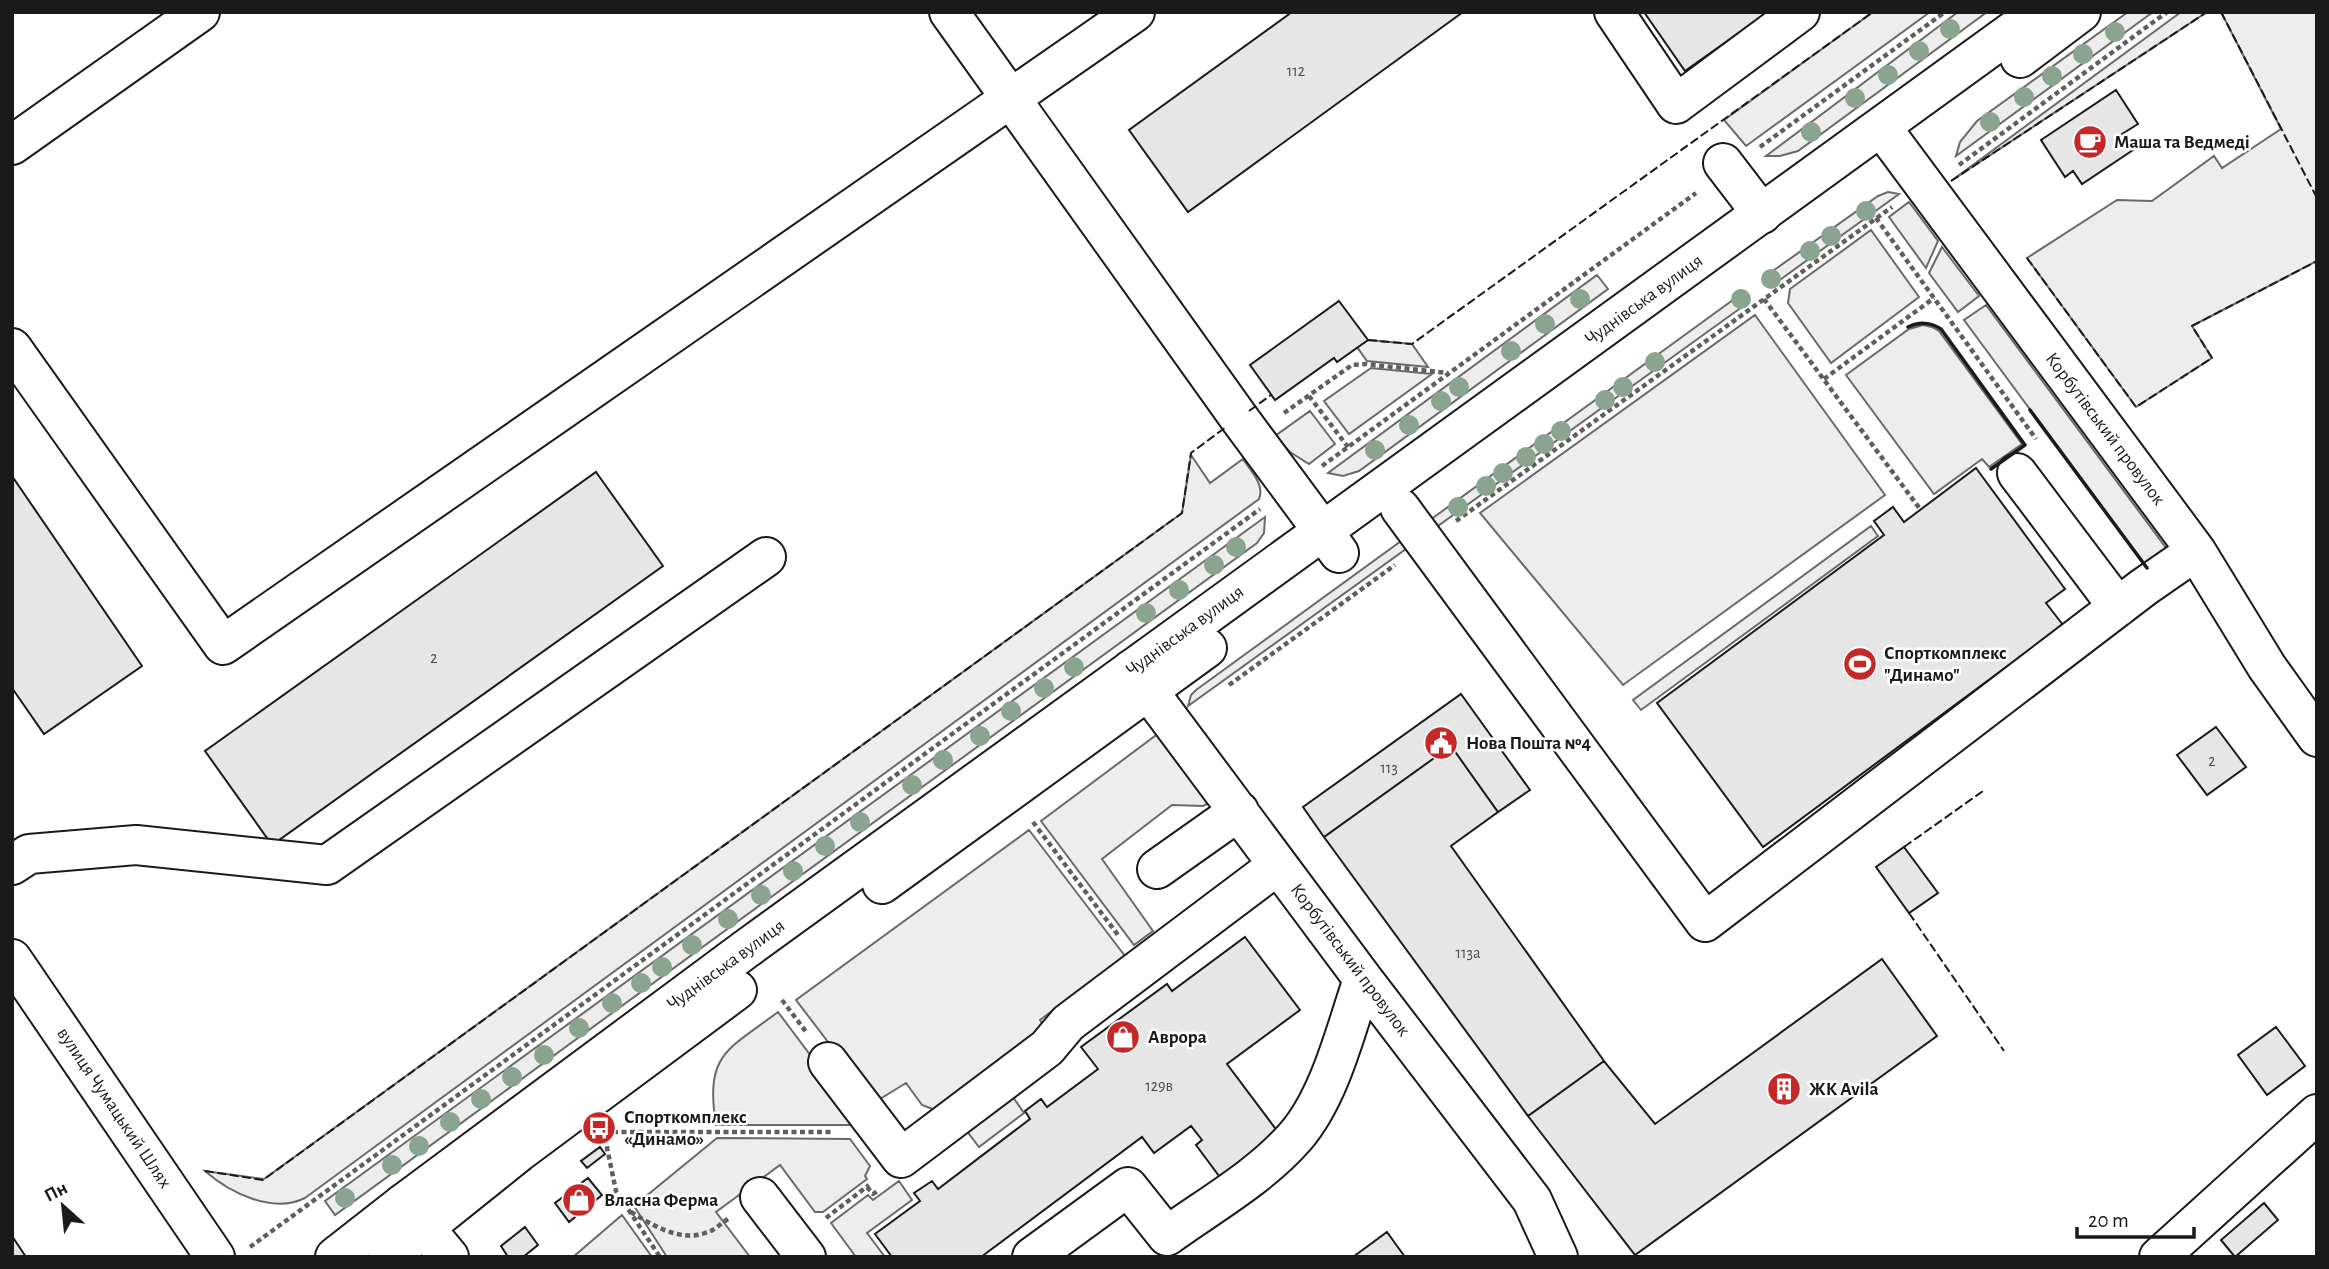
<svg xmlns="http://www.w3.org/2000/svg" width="2329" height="1269" viewBox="0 0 2329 1269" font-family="'Alegreya Sans',sans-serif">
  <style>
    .green { fill: #ededed; stroke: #6a6a6a; stroke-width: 2 }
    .building { fill: #e6e6e6; stroke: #1a1a1a; stroke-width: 2 }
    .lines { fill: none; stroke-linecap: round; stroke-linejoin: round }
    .minor-casing { stroke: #1a1a1a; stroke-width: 42 }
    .major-casing { stroke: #1a1a1a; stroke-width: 42 }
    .path { stroke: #5f5f5f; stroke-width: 4.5; stroke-dasharray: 5 3.5; stroke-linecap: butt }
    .minor { stroke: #fff; stroke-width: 38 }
    .major { stroke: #fff; stroke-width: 38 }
    .fence { stroke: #1a1a1a; stroke-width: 2; stroke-dasharray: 9 3.5; stroke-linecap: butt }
    .wall { stroke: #1a1a1a; stroke-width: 3.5 }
    .tree { fill: #8aa48f }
    .labels { text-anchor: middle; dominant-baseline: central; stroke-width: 5; stroke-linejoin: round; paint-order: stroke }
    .number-label { font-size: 16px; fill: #4d4d4d }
    .poi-label { font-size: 19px; font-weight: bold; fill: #1a1a1a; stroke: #fff; text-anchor: start }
    .street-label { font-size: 19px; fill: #1a1a1a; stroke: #fff }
  </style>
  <rect width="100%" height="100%" fill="#fff"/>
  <path class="green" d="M1873,12H1930L1746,146L1724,120Z
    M1958,12H1987L1798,151L1780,156H1766Z
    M2128,12H2153L1956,156L1960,142L1977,121Z
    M2181,12H2207L1951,181Z
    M2221,12H2317V261L2192,326L2212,358L2136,407L2027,258L2117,200L2152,201L2214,156L2222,168L2281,129Z
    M1888,192L1899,194L1770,287L1763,278L1878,196Z
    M1909,202L1938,241L1926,268L1889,217Z
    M1871,230L1919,297L1831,363L1788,303L1790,289Z
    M1942,247L1979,296L1958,312L1929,273Z
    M1597,275L1608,289L1359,471L1343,476L1328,473Z
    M1737,297L1742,307L1188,706L1191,695L1196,690Z
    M1986,305L2169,552L2147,568L1964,320Z
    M1755,315L1885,495L1623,685L1480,513Z
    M1923,325L1932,327L1939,331L2022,444L1989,467L1982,459L1934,494L1846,375L1909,329Z
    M1368,340L1412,344L1428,367L1367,361L1357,347Z
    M1371,368L1432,374L1349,434L1324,401Z
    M1310,411L1335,444L1309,464L1290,452L1275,436Z
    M1191,455L1210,483L1243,459C1251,471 1265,485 1259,499L305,1198C273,1214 230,1193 205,1171L264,1179L1182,513Z
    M1265,517L1264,533L1257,543L335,1215L325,1201Z
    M1871,526L1878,536L1641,710L1633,700Z
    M1159,733L1209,803L1203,806L1172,805L1102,859L1153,931L1134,945L1041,821Z
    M1029,830L1125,956L1040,1020L1045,1028L938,1111L922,1105L906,1083L880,1099L838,1055L796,1000Z
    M778,1012L820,1068L852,1125H716C705,1054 726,1051 778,1012Z
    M1013,1097L1024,1113L979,1147L966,1130Z
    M717,1138L850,1139L870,1166L865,1176L867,1179L823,1212H815L780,1165L716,1212L750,1257H667L634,1206Z
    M899,1181L912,1200L867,1233L885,1257H856L831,1223L868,1195L873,1200Z
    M622,1215L652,1257H573Z"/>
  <path class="building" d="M1292,12H1463L1188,212L1129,130Z
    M1644,12H1768L1685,71Z
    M2116,90L2138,124L2122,134L2133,150L2082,184L2073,171L2065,177L2041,140Z
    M1339,301L1368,340L1337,362L1334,358L1275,400L1250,365Z
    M1976,468L2065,589L2046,603L2063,625L1763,847L1657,703L1884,535L1874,521L1893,507L1904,522Z
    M596,472L663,566L272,845L205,751Z
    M12,476L142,666L44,734L12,688Z
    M1461,694L1530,790L1498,812L1451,746L1324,837L1303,807Z
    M2216,727L2246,767L2207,795L2177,755Z
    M1451,746L1498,812L1451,846L1604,1061L1528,1116L1324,837Z
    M1904,847L1938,893L1909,913L1876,867Z
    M1245,937L1300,1010L1227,1064L1281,1136L1222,1180L1196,1145L1202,1140L1191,1126L1154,1153L1142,1137L981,1257H892L875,1234L920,1201L914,1193L932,1181L938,1189L1030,1119L1025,1111L1041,1099L1047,1107L1098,1069L1081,1047L1167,984L1172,991Z
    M1882,959L1937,1036L1635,1255L1528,1116L1604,1061L1655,1124Z
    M2276,1027L2305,1066L2267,1095L2238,1055Z
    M600,1147L605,1154L587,1168L581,1161Z
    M588,1178L602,1195L569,1222L555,1203Z
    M2264,1203L2278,1220L2235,1257L2221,1240Z
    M525,1227L538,1245L523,1257H508L501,1246Z
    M1387,1232L1405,1257H1353Z
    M12,1236L26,1257H12Z"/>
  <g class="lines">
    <g class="minor-casing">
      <path id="minor" d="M949,12L1239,418L1339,553
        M1614,12L1676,104L1800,12
        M1882,128L2196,551L2267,667L2317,737
        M12,145L200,12
        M1723,163L1762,214
        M12,348L223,645L1135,12
        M2017,473L2118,607
        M1400,508L1705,922L2144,587L2196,551
        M1132,669L1363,979L1532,1200L1558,1257
        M12,865L29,854L136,845L327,865L766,557
        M1157,869L1239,811
        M12,959L215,1257
        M828,1062L901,1158L1047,1048L1068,1023L1278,865
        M760,1197L806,1257
        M404,1203L449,1257
        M1032,1257L1128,1187L1167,1236C1210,1205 1260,1177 1295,1137C1330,1097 1346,1029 1363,979
        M2159,1257L2317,1114"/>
    </g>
    <g class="major-casing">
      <path id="major" d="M2020,58L2081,12
        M882,884L1207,648
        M335,1257L404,1203L746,949L2039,12
        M388,1257L519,1152L737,990"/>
    </g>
    <path class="path" d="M1760,147L1945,12
      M1959,165L2167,12
      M1876,218L2036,439
      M1764,299L1920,509
      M1824,379L1934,298
      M1309,396L1348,447
      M1284,413L1352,365L1366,364L1448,373
      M1322,466L1696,193
      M1456,521L1892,207
      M1229,685L1395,565
      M1033,822L1118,935
      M782,1000L807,1033
      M613,1132H832
      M605,1138L616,1191L660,1257
      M867,1187L873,1194L879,1190
      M631,1212C652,1225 680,1242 705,1233C714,1231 720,1224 728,1219
      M826,1218L869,1185
      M250,1247L1260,509"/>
    <use href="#minor" class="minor"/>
    <use href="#major" class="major"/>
    <path class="fence" d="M2221,12L2317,198
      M1951,181L2207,12
      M2027,258L2136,407L2212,358L2192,326L2317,261
      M1368,340L1412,344L1873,12
      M1249,411L1271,395
      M1904,847L1983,791
      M1909,913L2004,1051
      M205,1171L263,1180L1182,513L1191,453L1226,427"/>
    <path class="wall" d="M1908,327C1920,321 1930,322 1941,329L2025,445L1991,469
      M2030,410L2147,568"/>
  </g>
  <g class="tree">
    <circle cx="1950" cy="29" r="10"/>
    <circle cx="2115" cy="32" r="10"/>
    <circle cx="1919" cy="51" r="10"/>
    <circle cx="2083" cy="54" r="10"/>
    <circle cx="1888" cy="75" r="10"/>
    <circle cx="2052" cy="76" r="10"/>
    <circle cx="2024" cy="97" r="10"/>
    <circle cx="1855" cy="98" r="10"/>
    <circle cx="1990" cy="122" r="10"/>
    <circle cx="1811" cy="132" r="10"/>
    <circle cx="1866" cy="211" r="10"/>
    <circle cx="1831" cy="236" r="10"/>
    <circle cx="1810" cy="251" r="10"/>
    <circle cx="1771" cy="279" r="10"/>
    <circle cx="1580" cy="299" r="10"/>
    <circle cx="1741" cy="299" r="10"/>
    <circle cx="1545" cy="324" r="10"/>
    <circle cx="1511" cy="351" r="10"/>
    <circle cx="1655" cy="362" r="10"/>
    <circle cx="1459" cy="387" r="10"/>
    <circle cx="1623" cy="387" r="10"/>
    <circle cx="1605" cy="400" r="10"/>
    <circle cx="1441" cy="401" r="10"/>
    <circle cx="1409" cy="425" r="10"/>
    <circle cx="1561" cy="431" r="10"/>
    <circle cx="1544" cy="444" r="10"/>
    <circle cx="1375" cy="450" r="10"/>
    <circle cx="1526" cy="457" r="10"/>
    <circle cx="1503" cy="473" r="10"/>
    <circle cx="1486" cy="486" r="10"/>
    <circle cx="1458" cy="507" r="10"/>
    <circle cx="1236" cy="547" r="10"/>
    <circle cx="1214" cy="565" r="10"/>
    <circle cx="1179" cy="590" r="10"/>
    <circle cx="1146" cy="613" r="10"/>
    <circle cx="1074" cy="667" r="10"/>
    <circle cx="1044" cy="688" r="10"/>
    <circle cx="1011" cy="711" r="10"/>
    <circle cx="980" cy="736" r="10"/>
    <circle cx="943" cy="760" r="10"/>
    <circle cx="912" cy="785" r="10"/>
    <circle cx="860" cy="822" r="10"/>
    <circle cx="825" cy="846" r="10"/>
    <circle cx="793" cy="871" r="10"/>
    <circle cx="761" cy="895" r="10"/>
    <circle cx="728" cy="919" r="10"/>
    <circle cx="692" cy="945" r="10"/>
    <circle cx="662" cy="967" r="10"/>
    <circle cx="641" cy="983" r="10"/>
    <circle cx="612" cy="1003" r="10"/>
    <circle cx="579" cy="1028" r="10"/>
    <circle cx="544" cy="1055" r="10"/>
    <circle cx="512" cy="1077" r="10"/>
    <circle cx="481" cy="1099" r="10"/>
    <circle cx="450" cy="1122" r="10"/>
    <circle cx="419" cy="1146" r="10"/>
    <circle cx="392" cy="1165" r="10"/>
    <circle cx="345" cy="1198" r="10"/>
  </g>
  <defs>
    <g id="cafe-disc" transform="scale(1.75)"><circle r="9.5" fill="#c62828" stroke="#fff"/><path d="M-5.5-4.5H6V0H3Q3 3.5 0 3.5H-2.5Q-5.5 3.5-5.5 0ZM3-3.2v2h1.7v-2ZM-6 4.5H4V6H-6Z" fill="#fff"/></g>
    <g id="stadium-disc" transform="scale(1.75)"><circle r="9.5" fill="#c62828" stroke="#fff"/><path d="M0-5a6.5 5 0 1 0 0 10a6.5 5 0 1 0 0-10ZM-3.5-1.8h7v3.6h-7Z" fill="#fff"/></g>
    <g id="civic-disc" transform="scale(1.75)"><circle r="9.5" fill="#c62828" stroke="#fff"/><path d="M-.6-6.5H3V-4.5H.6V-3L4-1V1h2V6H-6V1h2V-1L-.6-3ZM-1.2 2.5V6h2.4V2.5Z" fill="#fff"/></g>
    <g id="shop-disc" transform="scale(1.75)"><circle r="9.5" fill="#c62828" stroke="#fff"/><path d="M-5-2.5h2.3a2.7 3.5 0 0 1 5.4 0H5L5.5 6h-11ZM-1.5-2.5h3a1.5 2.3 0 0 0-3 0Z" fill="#fff"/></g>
    <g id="building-disc" transform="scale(1.75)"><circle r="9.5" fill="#c62828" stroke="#fff"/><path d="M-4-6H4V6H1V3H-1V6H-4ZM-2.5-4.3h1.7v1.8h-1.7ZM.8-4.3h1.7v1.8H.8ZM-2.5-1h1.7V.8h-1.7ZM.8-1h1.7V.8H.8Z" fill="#fff"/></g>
    <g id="bus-disc" transform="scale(1.75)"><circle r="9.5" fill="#c62828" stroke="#fff"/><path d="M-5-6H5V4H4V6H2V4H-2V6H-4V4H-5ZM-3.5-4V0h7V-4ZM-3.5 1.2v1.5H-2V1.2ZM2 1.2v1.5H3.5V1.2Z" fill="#fff"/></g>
  </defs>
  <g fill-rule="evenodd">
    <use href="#cafe-disc" x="2090" y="142"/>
    <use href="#stadium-disc" x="1860" y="664"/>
    <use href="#civic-disc" x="1441" y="743"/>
    <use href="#shop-disc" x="1123" y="1037"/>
    <use href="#building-disc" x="1784" y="1089"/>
    <use href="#bus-disc" x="599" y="1128"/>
    <use href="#shop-disc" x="579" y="1200"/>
  </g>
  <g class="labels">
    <g class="number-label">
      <text x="1296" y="71">112</text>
      <text x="434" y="658">2</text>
      <text x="2212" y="761">2</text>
      <text x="1389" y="768">113</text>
      <text x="1468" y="953">113а</text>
      <text x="1159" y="1086">129в</text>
    </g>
    <g class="poi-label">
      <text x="2114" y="142">Маша та Ведмеді</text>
      <text x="1884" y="653">Спорткомплекс<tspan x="1884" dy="22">"Динамо"</tspan></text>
      <text x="1466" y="743">Нова Пошта №4</text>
      <text x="1148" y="1037">Аврора</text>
      <text x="1809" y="1089">ЖК Avila</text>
      <text x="624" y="1117">Спорткомплекс<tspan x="624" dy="22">«Динамо»</tspan></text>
      <text x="604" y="1200">Власна Ферма</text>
    </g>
    <g class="street-label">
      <text transform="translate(1644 300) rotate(-36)">Чуднівська вулиця</text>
      <text transform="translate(2105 429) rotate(53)">Корбутівський провулок</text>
      <text transform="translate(1185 631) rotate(-36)">Чуднівська вулиця</text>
      <text transform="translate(1350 960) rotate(53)">Корбутівський провулок</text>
      <text transform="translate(726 965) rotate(-36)">Чуднівська вулиця</text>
      <text transform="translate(114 1108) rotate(56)">вулиця Чумацький Шлях</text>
    </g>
  </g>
  <rect width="2329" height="1269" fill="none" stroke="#1a1a1a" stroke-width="28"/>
  <g transform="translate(63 1206) rotate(333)" stroke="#ffffff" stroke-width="5" paint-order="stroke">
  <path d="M0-5L12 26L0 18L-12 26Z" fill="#1a1a1a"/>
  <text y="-10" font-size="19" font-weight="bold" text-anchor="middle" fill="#1a1a1a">Пн</text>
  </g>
  <path d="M2077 1227v10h117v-10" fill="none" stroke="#1a1a1a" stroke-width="3.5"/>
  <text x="2088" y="1227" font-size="21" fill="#1a1a1a" stroke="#ffffff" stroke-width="5" paint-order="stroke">20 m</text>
</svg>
